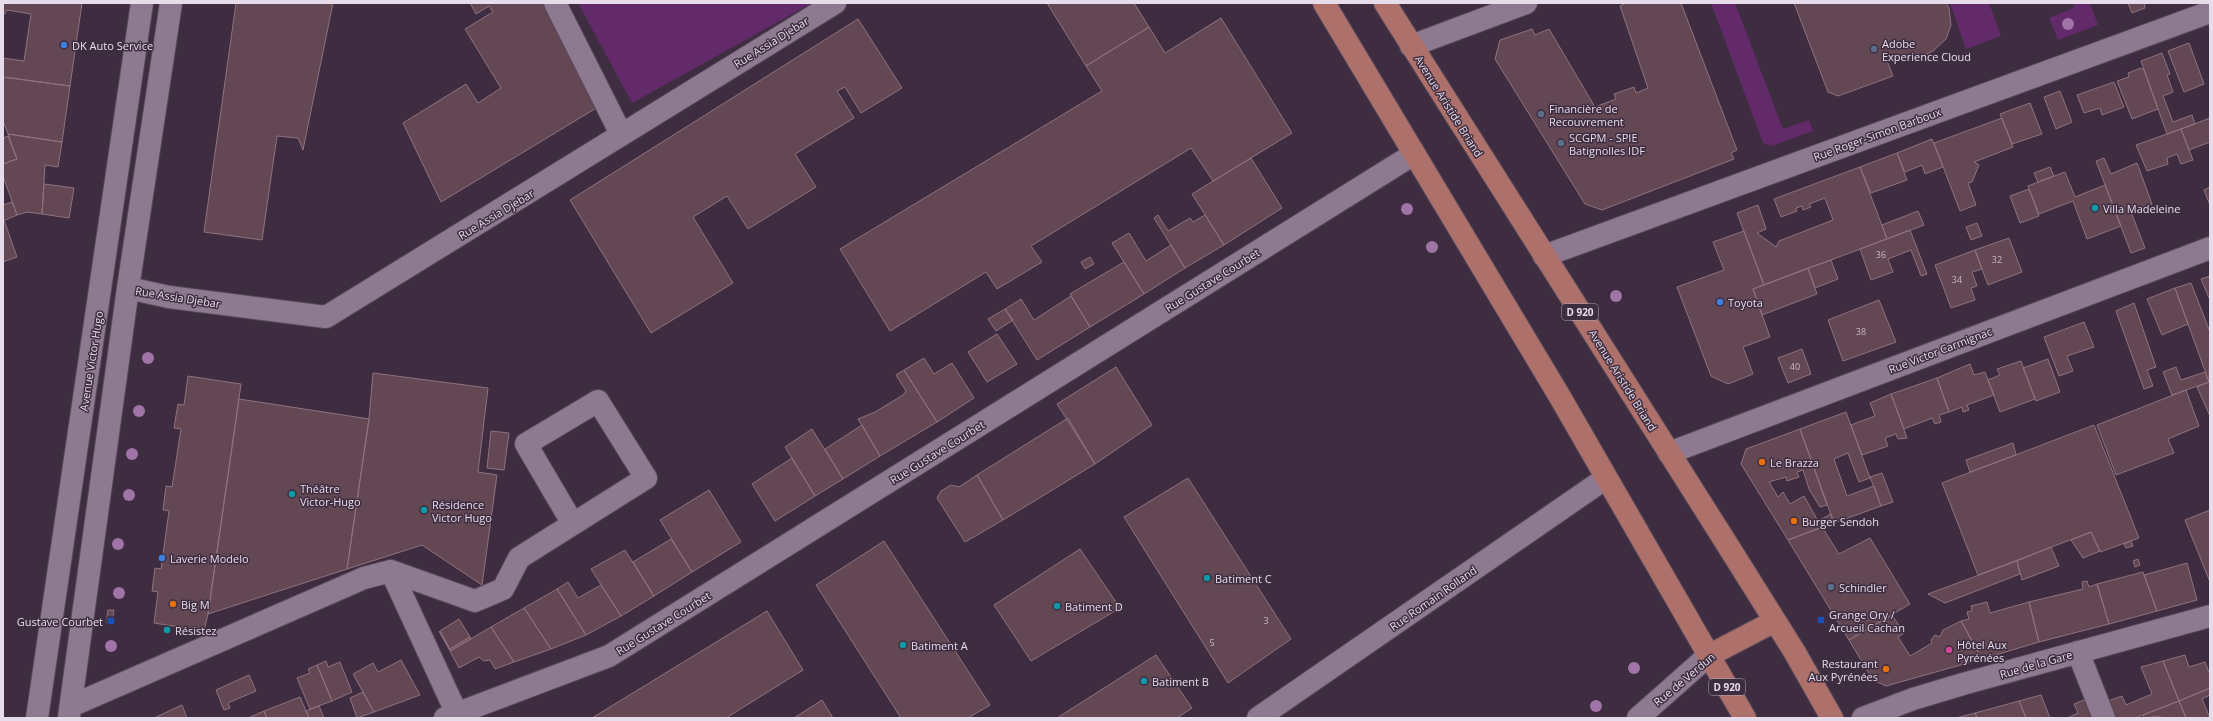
<svg xmlns="http://www.w3.org/2000/svg" width="2213" height="721" viewBox="0 0 2213 721" font-family="'Open Sans',sans-serif">
  <style>
    .green { fill: #632a6a }
    .building { fill: #634853; stroke: #90727f }
    .lines { fill: none; stroke-linecap: round; stroke-linejoin: round }
    .minor-casing { stroke: #574959; stroke-width: 24 }
    .major-casing { stroke: #574959; stroke-width: 24 }
    .minor { stroke: #8e7a90; stroke-width: 22 }
    .major { stroke: #ad706a; stroke-width: 22 }
    .tree { fill: #a074a6 }
    .shop-dot { fill: #3f7fe0; stroke: #3e2d40; stroke-width: 1.5 }
    .service-dot { fill: #5c6f8a; stroke: #3e2d40; stroke-width: 1.5 }
    .culture-dot { fill: #0f9aa8; stroke: #3e2d40; stroke-width: 1.5 }
    .food-dot { fill: #e8710a; stroke: #3e2d40; stroke-width: 1.5 }
    .transit-dot { fill: #1a4fb4; stroke: #3e2d40; stroke-width: 1.5 }
    .hotel-dot { fill: #d1479c; stroke: #3e2d40; stroke-width: 1.5 }
    .labels { text-anchor: middle; dominant-baseline: central; stroke-width: 3; stroke-linejoin: round; paint-order: stroke }
    .number-label { font-size: 9px; fill: #c6b7c4 }
    .shield { fill: #3e2d40; stroke: #b4a8b6; stroke-width: 1 }
    .shield-label { font-size: 10px; font-weight: bold; fill: #e7dce9 }
    .street-label { font-size: 11px; fill: #e7dce9; stroke: #3e2d40 }
    .poi-label { font-size: 11px; fill: #e7dce9; stroke: #3e2d40; text-anchor: start }
  </style>
  <rect width="100%" height="100%" fill="#3e2d40"/>
  <path class="green" d="M578,3H812L632,103Z
    M1711,3H1735L1783,129L1809,120L1813,131L1771,146L1763,143Z
    M1950,3H1989L2001,36L1966,49Z
    M2073,3H2090L2098,25L2058,40L2049,18L2074,8Z"/>
  <path class="building" d="M3,3H82L70,86L3,77V58L24,61L31,14L7,10L3,16Z
    M236,3H333L303,150L298,138L277,136L262,240L204,232Z
    M470,3H543L598,107L441,202L403,123L466,84L478,103L501,88L465,29L493,12L489,6L476,14Z
    M1047,3H1134L1149,27L1086,66Z
    M1626,3H1681L1737,150L1731,153L1734,159L1602,210L1585,204L1495,59L1500,40L1532,29L1535,35L1549,29L1595,107L1616,99L1614,94L1634,87L1636,93L1648,88L1620,6Z
    M1794,3H1946L1949,8L1951,25L1946,39L1933,51L1925,55L1903,56L1887,61L1893,76L1838,96L1828,92Z
    M2128,3H2144L2145,8L2132,13Z
    M1221,18L1292,133L1213,181L1191,148L1031,246L1042,262L997,289L986,272L890,331L840,249L1102,91L1086,66L1149,27L1165,53Z
    M858,19L902,88L861,113L845,87L837,91L854,118L795,154L816,187L748,229L727,196L693,217L733,283L651,333L570,200Z
    M2189,43L2204,84L2184,92L2168,51Z
    M2162,53L2170,74L2167,75L2173,92L2163,96L2173,122L2192,115L2195,124L2167,134L2141,61Z
    M2141,68L2144,70L2158,109L2132,119L2117,81L2129,77L2128,73Z
    M3,77L70,86L62,142L8,134L3,121Z
    M2114,82L2124,107L2102,115L2100,108L2084,113L2077,95Z
    M2060,91L2072,122L2056,129L2044,97Z
    M2030,103L2042,134L2012,144L2000,114Z
    M2002,118L2013,147L1974,162L1979,165L1972,182L1968,183L1976,205L1960,211L1934,143Z
    M2210,118V142L2189,150L2181,129Z
    M2181,129L2193,160L2181,164L2177,154L2167,158L2168,164L2147,171L2136,145Z
    M8,134L62,142L58,167L45,165L42,214L27,212L17,215L3,176V164L17,159Z
    M8,136L17,159L3,164V138Z
    M1932,139L1943,167L1925,174L1922,165L1905,172L1897,153Z
    M1897,153L1907,180L1871,193L1860,167Z
    M1251,158L1282,208L1224,245L1192,194Z
    M2104,158L2111,174L2137,163L2152,204L2131,212L2145,248L2131,253L2096,161Z
    M1860,167L1887,239L1764,285L1737,213L1758,205L1766,229L1757,233L1776,247L1779,241L1833,220L1825,198L1809,204L1811,207L1803,210L1802,206L1796,208L1797,211L1781,217L1774,199Z
    M2050,167L2054,176L2038,182L2034,173Z
    M2065,172L2075,197L2105,185L2121,226L2087,239L2073,201L2039,214L2028,186Z
    M44,184L74,188L69,218L42,214Z
    M2210,187V205L2204,190Z
    M2029,189L2039,216L2020,223L2010,196Z
    M12,202L17,215L3,221V205Z
    M1918,211L1924,225L1887,239L1882,225Z
    M1158,215L1168,231L1190,218L1193,222L1205,215L1224,245L1185,268L1154,218Z
    M4,220L17,257L3,262V221Z
    M1977,223L1982,236L1971,240L1966,227Z
    M1910,230L1927,274L1921,276L1911,250L1888,259L1893,272L1871,280L1860,249Z
    M1744,231L1764,285L1753,289L1770,337L1743,347L1753,374L1728,384L1711,376L1677,287L1724,270L1713,242Z
    M1129,233L1146,261L1171,245L1185,268L1144,294L1112,243Z
    M2009,238L2022,272L1988,285L1975,250Z
    M1975,250L1982,269L1972,272L1977,286L1971,288L1975,300L1951,308L1935,265Z
    M1090,257L1094,264L1085,269L1081,262Z
    M1831,260L1838,279L1815,288L1808,268Z
    M1124,262L1144,294L1090,327L1070,294Z
    M1808,268L1817,294L1762,315L1753,289Z
    M2210,276V300L2201,279Z
    M2191,283L2210,332L2209,382L2175,288Z
    M2175,288L2188,324L2162,335L2147,299Z
    M1071,296L1090,327L1037,360L1005,309L1021,299L1034,320Z
    M1879,300L1896,342L1843,361L1828,320Z
    M2134,303L2156,367L2147,370L2153,386L2144,389L2116,311Z
    M1005,309L1013,320L996,331L988,319Z
    M2084,322L2094,347L2067,356L2073,371L2059,376L2044,337Z
    M997,334L1017,364L987,382L968,352Z
    M1802,349L1811,374L1788,383L1778,358Z
    M924,358L934,374L952,363L974,398L937,422L904,370Z
    M2048,359L2060,392L2036,401L2023,368Z
    M2021,361L2035,399L2000,412L1988,380L2000,375L1997,369Z
    M1970,364L1974,375L1985,372L1994,395L1967,405L1969,410L1963,412L1962,407L1949,412L1937,378Z
    M1116,367L1152,425L1095,464L1057,404Z
    M2176,367L2181,380L2205,372L2209,382L2172,395L2163,372Z
    M904,370L937,422L880,456L858,419L875,412L903,395L906,391L896,375Z
    M373,373L488,388L478,472L497,475L482,585L422,545L347,569L369,419Z
    M188,376L241,384L208,614L204,631L193,629L192,635L184,634L186,628L154,623L158,592L152,591L155,568L161,569L169,511L163,510L166,486L172,487L181,429L174,428L178,404L184,405Z
    M1937,378L1949,412L1939,415L1941,422L1935,424L1932,418L1904,429L1891,394Z
    M2209,382H2210V416L2197,387Z
    M2186,390L2199,426L2168,439L2174,453L2116,475L2097,425Z
    M1891,394L1907,438L1898,439L1896,434L1885,438L1888,446L1862,455L1851,425L1875,416L1870,403Z
    M239,399L369,419L347,569L208,614Z
    M1846,412L1870,478L1859,482L1848,453L1834,459L1847,496L1874,486L1881,506L1834,523L1800,429Z
    M1068,418L1095,464L1003,520L977,475Z
    M862,425L880,456L843,479L825,449Z
    M2094,425L2139,538L2100,552L2091,532L1978,575L1942,483Z
    M812,429L843,479L815,496L785,447Z
    M1800,429L1827,505L1820,507L1809,489L1803,470L1797,472L1799,477L1787,481L1786,477L1769,482L1778,497L1783,492L1790,504L1804,496L1818,521L1831,514L1834,523L1788,540L1741,464L1746,449Z
    M491,431L509,433L504,470L487,468Z
    M2013,443L2016,455L1970,472L1966,460Z
    M792,458L815,496L775,521L752,484Z
    M1882,473L1893,502L1881,506L1870,477Z
    M977,475L1003,520L965,542L937,498L941,491L951,485L959,487Z
    M1188,478L1291,639L1228,683L1124,517Z
    M709,490L741,542L692,572L660,520Z
    M2210,510V582L2185,520Z
    M1822,527L1839,554L1870,538L1910,604L1849,640L1788,540Z
    M2091,532L2100,551L2083,558L2071,540Z
    M671,539L692,572L654,596L633,562Z
    M884,541L990,705L968,718H901L816,585Z
    M2131,541L2133,546L2126,548L2124,544Z
    M2051,547L2059,566L2022,580L2017,561Z
    M1080,549L1120,608L1031,661L994,605Z
    M625,550L654,596L621,616L591,569Z
    M2138,559L2140,565L2135,567L2133,561Z
    M2017,561L2020,574L1945,603L1928,594Z
    M2187,563L2197,600L2157,611L2144,575Z
    M2143,572L2157,611L2109,624L2097,584Z
    M2087,581L2089,587L2097,584L2109,624L2039,642L2029,602L2083,589L2082,582Z
    M568,582L578,598L601,585L621,616L586,635L557,589Z
    M557,589L586,635L551,649L524,608Z
    M1987,602L1990,613L2029,602L2039,642L1982,659L1961,621L1969,619L1967,612L1972,611L1971,606Z
    M524,608L551,649L514,662L491,627Z
    M108,610H114L112,624L106,623Z
    M767,611L803,670L726,718H592Z
    M1892,615L1904,633L1898,637L1910,656L1932,643L1931,640L1935,635L1940,637L1943,630L1961,621L1982,659L1886,686L1873,680L1849,640Z
    M459,619L470,637L450,649L440,631Z
    M491,627L514,662L495,669L490,660L484,661L479,657L459,668L450,651Z
    M439,631L450,649L470,637L471,639L450,651Z
    M1156,655L1192,708L1177,718H1057Z
    M2185,655L2189,667L2205,662L2210,675V688L2179,701L2163,661Z
    M401,660L420,695L374,712L353,674L373,663L378,672Z
    M326,661L328,667L340,662L352,692L332,701L317,665Z
    M2163,661L2179,701L2135,718H2115L2108,701L2122,696L2126,705L2152,694L2141,667Z
    M317,665L332,701L310,709L297,678L310,673L308,669Z
    M249,675L256,691L228,703L230,708L224,710L216,690Z
    M2210,688V695L2202,699L2210,718H2186L2179,701Z
    M363,692L374,712L357,718L350,698Z
    M2041,695L2050,718H2026L2019,701Z
    M300,697L309,718H267L264,711Z
    M2089,698L2097,718H2067L2078,713L2074,704Z
    M822,700L833,718H794Z
    M2019,701L2026,718H1977L1975,713Z
    M2179,701L2186,718H2161L2160,716L2144,718L2143,715Z
    M182,705L187,718H154Z
    M319,706L324,718H309L306,711Z
    M264,711L267,718H248Z
    M1975,713L1977,718H1956Z"/>
  <g class="lines">
    <g class="minor-casing">
      <path id="minor" d="M555,3L621,134
        M1411,46L1526,3
        M1544,256L2210,12
        M128,288L169,297L326,317L835,3
        M1669,453L2210,248
        M391,571L457,714
        M2078,652L2104,718
        M71,706L364,578L391,571L475,601L503,589L519,558L646,478L598,401L526,444L573,524
        M69,717L128,288L171,3
        M37,718L142,3
        M445,718L609,656L1414,154
        M1258,718L1606,478
        M1638,718L1708,656
        M1863,718L1913,699L1963,684L2210,616"/>
    </g>
    <g class="major-casing">
      <path id="major" d="M1324,3L1560,397L1745,718
        M1385,3L1725,541L1794,651L1832,718
        M1708,656L1775,621"/>
    </g>
    <use href="#minor" class="minor"/>
    <use href="#major" class="major"/>
  </g>
  <g class="tree">
    <circle cx="2068" cy="24" r="6"/>
    <circle cx="1407" cy="209" r="6"/>
    <circle cx="1432" cy="247" r="6"/>
    <circle cx="1616" cy="296" r="6"/>
    <circle cx="148" cy="358" r="6"/>
    <circle cx="139" cy="411" r="6"/>
    <circle cx="132" cy="454" r="6"/>
    <circle cx="129" cy="495" r="6"/>
    <circle cx="118" cy="544" r="6"/>
    <circle cx="119" cy="593" r="6"/>
    <circle cx="111" cy="646" r="6"/>
    <circle cx="1634" cy="668" r="6"/>
    <circle cx="1596" cy="706" r="6"/>
  </g>
  <g class="shop-dot">
    <circle cx="64" cy="45" r="4"/>
    <circle cx="1720" cy="302" r="4"/>
    <circle cx="162" cy="558" r="4"/>
  </g>
  <g class="service-dot">
    <circle cx="1874" cy="49" r="4"/>
    <circle cx="1541" cy="114" r="4"/>
    <circle cx="1561" cy="143" r="4"/>
    <circle cx="1831" cy="587" r="4"/>
  </g>
  <g class="culture-dot">
    <circle cx="2095" cy="208" r="4"/>
    <circle cx="292" cy="494" r="4"/>
    <circle cx="424" cy="510" r="4"/>
    <circle cx="1207" cy="578" r="4"/>
    <circle cx="1057" cy="606" r="4"/>
    <circle cx="167" cy="630" r="4"/>
    <circle cx="903" cy="645" r="4"/>
    <circle cx="1144" cy="681" r="4"/>
  </g>
  <g class="food-dot">
    <circle cx="1762" cy="462" r="4"/>
    <circle cx="1794" cy="521" r="4"/>
    <circle cx="173" cy="604" r="4"/>
    <circle cx="1886" cy="669" r="4"/>
  </g>
  <g class="transit-dot">
    <rect x="1817" y="616" width="8" height="8" rx="2"/>
    <rect x="107" y="617" width="8" height="8" rx="2"/>
  </g>
  <circle class="hotel-dot" cx="1949" cy="650" r="4"/>
  <g class="labels">
    <g class="number-label">
      <text x="1881" y="254">36</text>
      <text x="1997" y="259">32</text>
      <text x="1957" y="279">34</text>
      <text x="1861" y="331">38</text>
      <text x="1795" y="366">40</text>
      <text x="1266" y="620">3</text>
      <text x="1212" y="642">5</text>
    </g>
    <g class="shield">
      <rect x="1562" y="304" width="36" height="16" rx="3"/>
      <rect x="1709" y="679" width="36" height="16" rx="3"/>
    </g>
    <g class="shield-label">
      <text x="1580" y="312">D 920</text>
      <text x="1727" y="687">D 920</text>
    </g>
    <g class="street-label">
      <text transform="translate(771 42) rotate(-32)">Rue Assia Djebar</text>
      <text transform="translate(1449 106) rotate(58)">Avenue Aristide Briand</text>
      <text transform="translate(1877 134) rotate(-20)">Rue Roger-Simon Barboux</text>
      <text transform="translate(496 214) rotate(-31)">Rue Assia Djebar</text>
      <text transform="translate(1212 280) rotate(-32)">Rue Gustave Courbet</text>
      <text transform="translate(178 297) rotate(9)">Rue Assia Djebar</text>
      <text transform="translate(1940 350) rotate(-21)">Rue Victor Carmignac</text>
      <text transform="translate(91 361) rotate(-81)">Avenue Victor Hugo</text>
      <text transform="translate(1623 380) rotate(58)">Avenue Aristide Briand</text>
      <text transform="translate(937 452) rotate(-32)">Rue Gustave Courbet</text>
      <text transform="translate(1433 598) rotate(-35)">Rue Romain Rolland</text>
      <text transform="translate(663 623) rotate(-32)">Rue Gustave Courbet</text>
      <text transform="translate(2036 664) rotate(-16)">Rue de la Gare</text>
      <text transform="translate(1684 679) rotate(-40)">Rue de Verdun</text>
    </g>
    <g class="poi-label">
      <text x="1882" y="43">Adobe<tspan x="1882" dy="13">Experience Cloud</tspan></text>
      <text x="72" y="45">DK Auto Service</text>
      <text x="1549" y="108">Financière de<tspan x="1549" dy="13">Recouvrement</tspan></text>
      <text x="1569" y="137">SCGPM - SPIE<tspan x="1569" dy="13">Batignolles IDF</tspan></text>
      <text x="2103" y="208">Villa Madeleine</text>
      <text x="1728" y="302">Toyota</text>
      <text x="1770" y="462">Le Brazza</text>
      <text x="300" y="488">Théâtre<tspan x="300" dy="13">Victor-Hugo</tspan></text>
      <text x="432" y="504">Résidence<tspan x="432" dy="13">Victor Hugo</tspan></text>
      <text x="1802" y="521">Burger Sendoh</text>
      <text x="170" y="558">Laverie Modelo</text>
      <text x="1215" y="578">Batiment C</text>
      <text x="1839" y="587">Schindler</text>
      <text x="181" y="604">Big M</text>
      <text x="1065" y="606">Batiment D</text>
      <text x="1829" y="614">Grange Ory /<tspan x="1829" dy="13">Arcueil Cachan</tspan></text>
      <text x="103" y="621" text-anchor="end">Gustave Courbet</text>
      <text x="175" y="630">Résistez</text>
      <text x="1957" y="644">Hôtel Aux<tspan x="1957" dy="13">Pyrénées</tspan></text>
      <text x="911" y="645">Batiment A</text>
      <text x="1878" y="663" text-anchor="end">Restaurant<tspan x="1878" dy="13">Aux Pyrénées</tspan></text>
      <text x="1152" y="681">Batiment B</text>
    </g>
  </g>
  <rect width="2213" height="721" fill="none" stroke="#e7dce9" stroke-width="8"/>
</svg>
